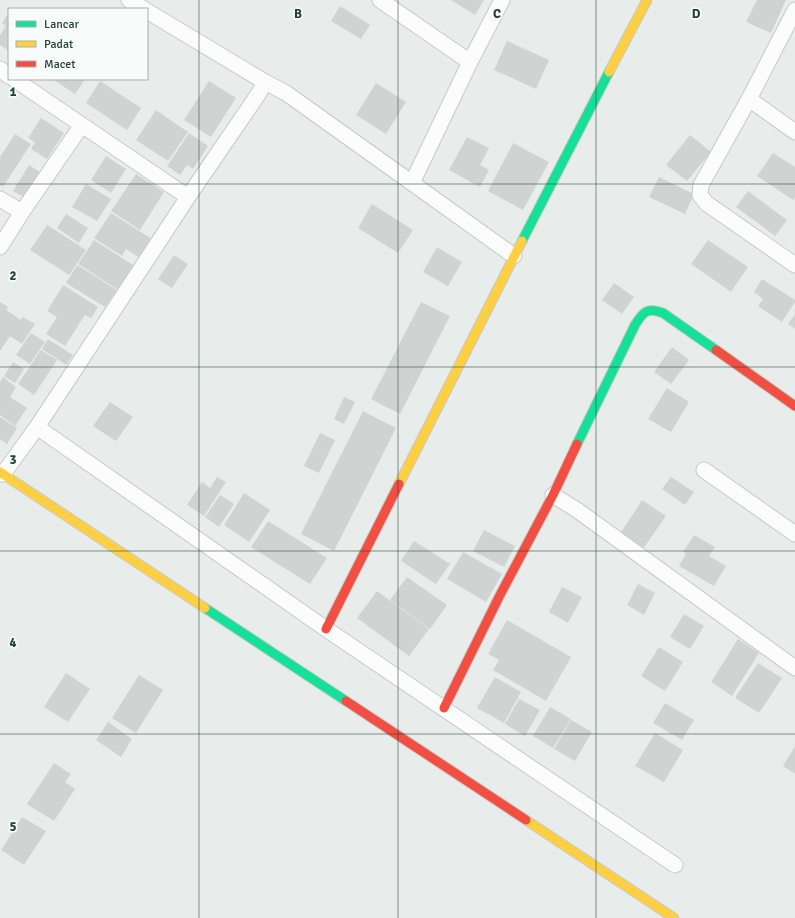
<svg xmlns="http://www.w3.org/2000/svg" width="795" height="918" viewBox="0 0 795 918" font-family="Signika,sans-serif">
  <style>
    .building { fill: #cfd4d2 }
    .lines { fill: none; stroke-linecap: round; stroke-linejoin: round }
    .street-casing { stroke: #c5cac8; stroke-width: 17 }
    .fast-casing { stroke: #c3cbc8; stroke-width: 11 }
    .slow-casing { stroke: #c3cbc8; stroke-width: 11 }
    .jam-casing { stroke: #c3cbc8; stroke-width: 11 }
    .street { stroke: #fcfcfc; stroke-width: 15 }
    .fast { stroke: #16e098; stroke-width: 9 }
    .slow { stroke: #ffcf43; stroke-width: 9 }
    .jam { stroke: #f24e42; stroke-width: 9 }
    .grid { fill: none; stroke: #24423a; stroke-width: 1; stroke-opacity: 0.55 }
    .grid-label { font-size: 13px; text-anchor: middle; font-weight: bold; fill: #24423a; stroke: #f7fbf9; stroke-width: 3.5; stroke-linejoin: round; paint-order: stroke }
  </style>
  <rect width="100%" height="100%" fill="#e8edeb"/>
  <path class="building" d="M451,0H484L475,15Z
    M757,0H786L771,33L746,22Z
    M340,6L370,25L361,39L331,21Z
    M9,12V51L0,45V35L6,26L2,23Z
    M507,41L549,60L536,89L494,70Z
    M52,79H85L75,94Z
    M100,81L141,108L127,130L86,103Z
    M209,81L236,98L211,137L184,120Z
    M376,83L406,102L386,134L356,115Z
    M156,110L188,132L168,161L136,140Z
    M41,118L64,133L47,159L31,149L35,142L28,138Z
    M189,133L208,146L193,169L187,165L180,175L167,166Z
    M15,134L31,144L3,187L0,185V157Z
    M690,135L711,152L687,181L666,165Z
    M467,137L489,148L480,165L489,170L480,187L449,170Z
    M513,143L549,162L523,210L488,191Z
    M773,153L795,167V197L793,200L757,176Z
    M106,156L126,169L111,193L91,180Z
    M29,165L43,174L27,199L13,191Z
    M136,174L164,192L140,230L111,211Z
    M659,177L694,194L685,214L649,197Z
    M86,184L111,199L97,221L72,207Z
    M748,191L787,220L775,236L736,207Z
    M372,204L413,230L398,253L358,228Z
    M111,213L155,241L143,260L126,249L122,256L94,238Z
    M66,214L88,228L79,243L57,228Z
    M47,225L86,250L69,275L30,250Z
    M94,240L136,267L120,291L78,264Z
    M708,240L748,267L731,292L691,264Z
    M437,247L462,262L448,286L423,272Z
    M174,255L188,264L172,288L158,279Z
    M77,265L117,290L105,307L66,283Z
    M762,279L795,300V302L782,322L758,306L763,299L754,292Z
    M614,283L634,297L622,314L602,300Z
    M63,285L98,307L91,318L85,315L65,346L46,334L57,317L47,311Z
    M0,302L8,307L6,310L21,320L23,317L35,324L22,344L10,336L0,351Z
    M421,302L450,316L400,414L371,399Z
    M795,314V329L788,324Z
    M31,333L45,342L30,364L16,355Z
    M48,339L73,355L66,365L42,349Z
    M672,347L689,360L671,384L654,372Z
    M41,350L57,360L34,395L18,384Z
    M13,362L24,369L15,383L4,376Z
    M3,377L16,387L10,397L27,408L15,426L0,415V382Z
    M667,388L689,402L671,432L648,419Z
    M344,397L355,402L344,424L334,419Z
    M110,402L133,417L116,441L93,426Z
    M363,411L396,428L334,551L301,534Z
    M0,417L17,428L7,444L0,439Z
    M320,433L335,440L319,473L304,466Z
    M217,477L226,482L204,516L187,505L202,482L210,488Z
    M671,477L694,492L685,505L662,489Z
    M244,493L270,510L249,542L224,525Z
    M220,495L234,504L219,527L205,517Z
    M642,500L666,516L643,549L620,534Z
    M268,521L327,558L310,584L251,547Z
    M484,530L515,546L504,567L473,551Z
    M694,535L715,547L709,556L726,566L714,586L679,566L686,554L683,552Z
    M414,541L450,564L436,584L401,561Z
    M463,552L502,574L486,602L447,579Z
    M407,577L447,605L430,629L390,600Z
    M638,584L655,593L644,615L627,605Z
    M562,587L582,597L568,623L549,612Z
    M377,591L429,629L409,656L357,618Z
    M684,614L704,626L690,649L670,637Z
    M507,620L571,657L546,701L493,670L499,660L488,654Z
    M738,639L759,653L732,696L711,682Z
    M659,647L683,662L665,691L641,676Z
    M758,663L782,678L759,713L735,698Z
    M66,673L90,689L68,722L44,707Z
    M139,675L163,690L136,733L112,718Z
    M495,677L521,692L504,723L477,708Z
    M519,699L540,710L525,736L505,724Z
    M665,703L694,720L682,740L653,723Z
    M550,707L571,719L553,748L533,736Z
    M571,720L592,732L575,761L554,749Z
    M108,722L132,739L121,757L96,740Z
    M655,733L683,750L664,782L635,766Z
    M795,746V774L783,766Z
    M54,763L71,774L65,782L75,789L54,821L27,804Z
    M22,817L46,831L24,865L1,850Z"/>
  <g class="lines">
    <g class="street-casing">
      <path id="street" d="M129,0L144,9
        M380,0L470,62
        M795,10L749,99L701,185L700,195L706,203L795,265
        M147,11L265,82L286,93L412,183L514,256
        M0,69L9,76
        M14,79L188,197
        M749,99L795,132
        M412,183L470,62L502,0
        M0,199L22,212
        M0,247L22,212L82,125
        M37,427L326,629L675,865
        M704,470L795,534
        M3,474L37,427L188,197L259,93L265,82
        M553,495L577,510L795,668"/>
    </g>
    <g class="fast-casing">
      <path id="fast" d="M522,241L609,72
        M577,444L635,325C643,312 647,307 663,313L716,350
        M205,608L346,701"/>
    </g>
    <g class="slow-casing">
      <path id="slow" d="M609,72L647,0
        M0,472L205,608
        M399,484L522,241
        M526,820L674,918"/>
    </g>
    <g class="jam-casing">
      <path id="jam" d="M716,350L795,406
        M326,629L399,484
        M346,701L526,820
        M444,708L499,597L553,495L577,444"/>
    </g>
    <use href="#street" class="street"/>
    <use href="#fast" class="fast"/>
    <use href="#slow" class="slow"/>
    <use href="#jam" class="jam"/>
  </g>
  <path class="grid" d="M199,0V918M398,0V918M596,0V918M0,184H795M0,367H795M0,551H795M0,734H795"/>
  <g class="grid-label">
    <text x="298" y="18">B</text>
    <text x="497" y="18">C</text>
    <text x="696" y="18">D</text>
    <text x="13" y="96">1</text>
    <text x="13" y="280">2</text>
    <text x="13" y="464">3</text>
    <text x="13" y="647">4</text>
    <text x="13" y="831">5</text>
  </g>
  <rect x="8" y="8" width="140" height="72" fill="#f7fbf9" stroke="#a3b1ad"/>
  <rect x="16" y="21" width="20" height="6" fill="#16e098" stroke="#a3b1ad"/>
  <text x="44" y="28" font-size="12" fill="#24423a">Lancar</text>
  <rect x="16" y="41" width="20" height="6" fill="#ffcf43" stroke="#a3b1ad"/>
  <text x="44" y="48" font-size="12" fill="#24423a">Padat</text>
  <rect x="16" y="61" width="20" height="6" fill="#f24e42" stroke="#a3b1ad"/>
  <text x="44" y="68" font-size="12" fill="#24423a">Macet</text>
</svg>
